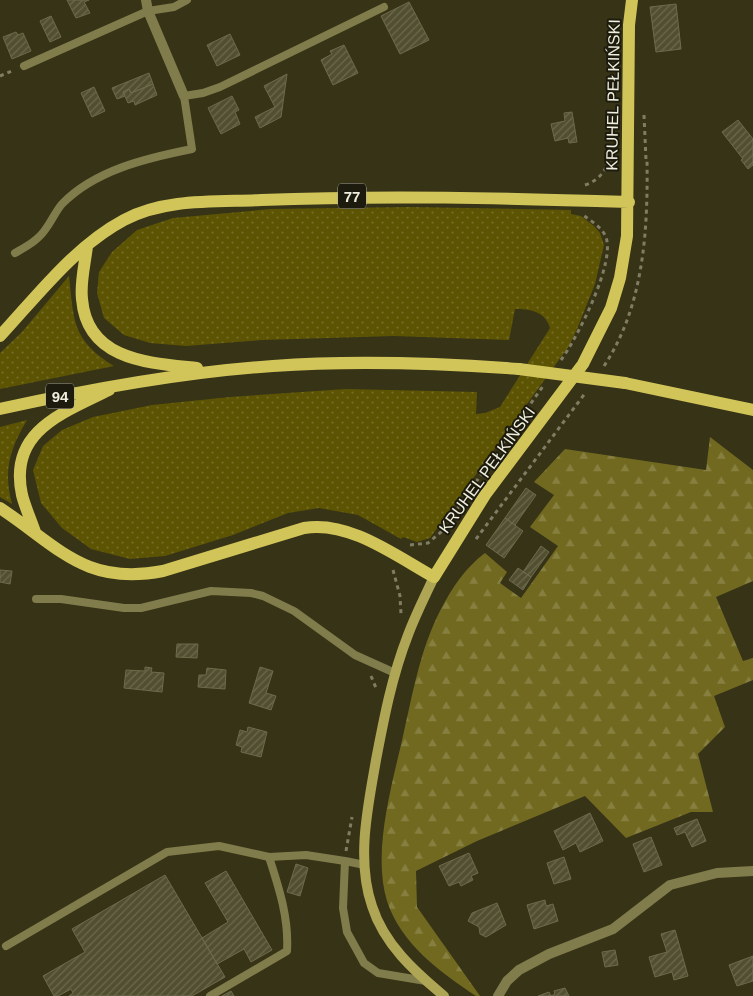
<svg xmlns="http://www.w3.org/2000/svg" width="753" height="996" viewBox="0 0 753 996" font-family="Helvetica,sans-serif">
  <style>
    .grass { fill: url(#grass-dots) }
    .forest { fill: url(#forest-firs) }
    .building { fill: url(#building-hatch); stroke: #6e6a4c }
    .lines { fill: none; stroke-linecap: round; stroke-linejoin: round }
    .path { stroke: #807d64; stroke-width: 3; stroke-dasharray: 4 4; stroke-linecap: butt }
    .lane { stroke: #817c4b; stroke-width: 8 }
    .street { stroke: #817c4b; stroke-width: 10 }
    .secondary { stroke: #aea555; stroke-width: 10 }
    .primary { stroke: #d1c55a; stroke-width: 12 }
    .primary-bridge { stroke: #d1c55a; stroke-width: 12 }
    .labels { text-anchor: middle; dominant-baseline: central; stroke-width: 4; stroke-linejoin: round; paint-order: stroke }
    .shield { fill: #1c1b0e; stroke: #b0af9f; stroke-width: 1 }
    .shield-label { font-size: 15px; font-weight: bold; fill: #f0efdd }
    .street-label { font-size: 16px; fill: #f0efdd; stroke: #1c1b0e }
  </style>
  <defs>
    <pattern id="grass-dots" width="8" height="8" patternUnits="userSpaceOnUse" patternTransform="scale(1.25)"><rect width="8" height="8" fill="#5c5403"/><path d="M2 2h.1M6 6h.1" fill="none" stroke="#746d27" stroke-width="1.8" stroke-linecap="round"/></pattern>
    <pattern id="forest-firs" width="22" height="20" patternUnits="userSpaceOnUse" patternTransform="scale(1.25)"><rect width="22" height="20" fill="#716920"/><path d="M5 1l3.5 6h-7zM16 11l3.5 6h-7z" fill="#867f40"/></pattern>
    <pattern id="building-hatch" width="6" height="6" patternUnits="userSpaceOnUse" patternTransform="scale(1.25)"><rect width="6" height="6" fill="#524f31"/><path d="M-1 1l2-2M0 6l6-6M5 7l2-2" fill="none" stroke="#6b694e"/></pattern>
  </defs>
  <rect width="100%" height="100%" fill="#373316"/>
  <path class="grass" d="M410,207L571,210V214L581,216L594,226L600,233L604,245L595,284L577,329L569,346L430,538L417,542L403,537L401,539L358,515L319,508L288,513L233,535L165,556L130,559L91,549L62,528L41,503L33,470L43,446L62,430L93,417L152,405L230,397L346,389L477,392L476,414L485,413L500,407L550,328C545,311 530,309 515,309L509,340L394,336L262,340L186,346L150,343L124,335L104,318L97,293L99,272L112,252L137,230L173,218L271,209Z
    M69,276C74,321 72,340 114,366L0,389V353L22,332Z
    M27,420C10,449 3,470 12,504L0,497V427Z"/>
  <path class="forest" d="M710,437L753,470V581L716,597L743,661L753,658V680L714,696L725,727L698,754L713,812H691L626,838L585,796L477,841L416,871L417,907L480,996H476C440,972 401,944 387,901C372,852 392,785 403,736C413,693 420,649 441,609C452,588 465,568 485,553L507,572L500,583L521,598L558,546L530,527L554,495L534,482L565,449L706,470Z"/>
  <path class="building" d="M67,0H89L84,2L90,13L76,18Z
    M409,2L429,40L400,54L381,16Z
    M676,4L681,49L656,52L650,7Z
    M51,16L61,37L50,42L40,21Z
    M16,32L18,35L23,33L31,51L12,59L3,37Z
    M230,34L240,55L217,66L207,45Z
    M344,45L358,73L333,85L321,60L332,54L330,51Z
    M149,73L153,84L131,93L129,89L123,92L125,96L117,99L112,88Z
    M287,74L281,117L260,128L255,117L275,107L264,86Z
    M153,84L157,95L135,105L134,101L128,103L123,92L129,89L131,93Z
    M94,87L105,111L92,117L81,93Z
    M232,96L239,110L235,112L240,124L221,134L208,108Z
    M572,112L577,142L569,143L568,138L555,141L551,124L565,121L564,113Z
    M738,120L753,139V165L748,169L741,160L743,159L722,132Z
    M526,488L536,495L515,525L505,518Z
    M505,518L523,531L504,558L486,545Z
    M541,546L549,552L531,577L523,572Z
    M518,568L531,577L523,590L509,580Z
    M0,570L12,571L10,584L0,582Z
    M177,644H198L197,658L176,657Z
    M145,667L152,668L151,672L164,673L162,692L124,688L126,670L145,671Z
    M260,667L273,671L266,693L276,696L271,710L249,703Z
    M207,668L226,670L225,689L198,687L199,675H206Z
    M248,727L267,732L261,757L241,752L242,747L236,745L240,730L247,732Z
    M590,813L603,841L580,852L576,843L563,850L554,831Z
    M697,819L706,841L692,847L685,832L677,835L674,828Z
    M651,837L662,865L644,872L633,844Z
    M469,853L478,873L471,876L473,880L461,886L459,882L449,886L439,866Z
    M564,857L571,879L554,884L547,863Z
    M296,864L308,868L300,896L287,892Z
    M226,871L272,950L251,962L244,949L217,964L202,938L228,922L205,883Z
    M165,875L225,977L192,996H69L73,993L71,989L58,996H54L43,976L85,952L72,929Z
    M545,900L546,906L553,904L558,921L534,929L527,905Z
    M497,903L506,925L486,937L480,934L479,927L468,921L472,913Z
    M675,930L688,976L674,980L672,972L655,977L649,957L667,952L661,934Z
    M615,950L618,965L605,967L602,952Z
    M753,956V981L737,986L729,965Z
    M565,988L569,996H538L549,992L551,996L555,994L554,991Z
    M231,991L234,996H222Z"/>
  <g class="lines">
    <path class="path" d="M0,76L14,70
      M644,115L646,160
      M585,185C598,181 606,171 610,158H614
      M561,360C576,340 618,259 605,235C600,226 591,221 583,215
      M604,366C644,306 648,230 647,160
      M476,539L586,392
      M410,545L428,543L441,532L543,386
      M393,570L400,596L401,614
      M371,676L376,688
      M346,851L352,817"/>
    <path class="lane" d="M24,66L148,11L174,7L187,0
      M15,253C27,246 39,240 47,227C52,220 56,211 62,204C95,170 147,158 192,149L184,96L203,93L220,87L384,7
      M36,599H61L124,608H141L211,591L251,593L263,596L294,611L355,655L395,673
      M365,865L345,861L343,908L347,932L364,963L378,973L426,981
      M6,946L167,852L219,846L269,857L306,855L345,861
      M210,996L287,951C289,918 279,888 269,857"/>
    <path class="street" d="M146,0L148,11L184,96
      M498,996L507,981L519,970L549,954L613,929L670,885L717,873L753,871"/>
    <path class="secondary" d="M434,577C425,596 415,616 408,635C392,676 384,718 376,760C368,807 356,859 372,906C384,944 414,971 444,996"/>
    <path class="primary" d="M87,246C85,264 80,282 82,299C87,361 150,363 197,368
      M0,336C37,296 75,246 124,220C164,198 217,202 261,200C384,195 506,198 629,202
      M625,383L753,410
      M0,409C90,389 181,372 273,366C355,360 437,363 519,369
      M0,508C59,547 85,586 163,571L304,528C349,520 396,556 434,577L485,495L583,364L611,308L620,278L627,236L629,25L632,0
      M35,532C31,520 25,507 22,495C8,431 63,413 109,390"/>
    <path class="primary-bridge" d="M519,369L625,383"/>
  </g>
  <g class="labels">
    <g class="shield">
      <rect x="338" y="183.5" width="28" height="25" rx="4"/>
      <rect x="46" y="383.5" width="28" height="25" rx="4"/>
    </g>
    <g class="shield-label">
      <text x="352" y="196">77</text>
      <text x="60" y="396">94</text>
    </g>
    <g class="street-label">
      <text transform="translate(613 95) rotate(-89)">KRUHEL PEŁKIŃSKI</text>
      <text transform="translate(487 470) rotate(-54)">KRUHEL PEŁKIŃSKI</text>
    </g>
  </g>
</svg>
